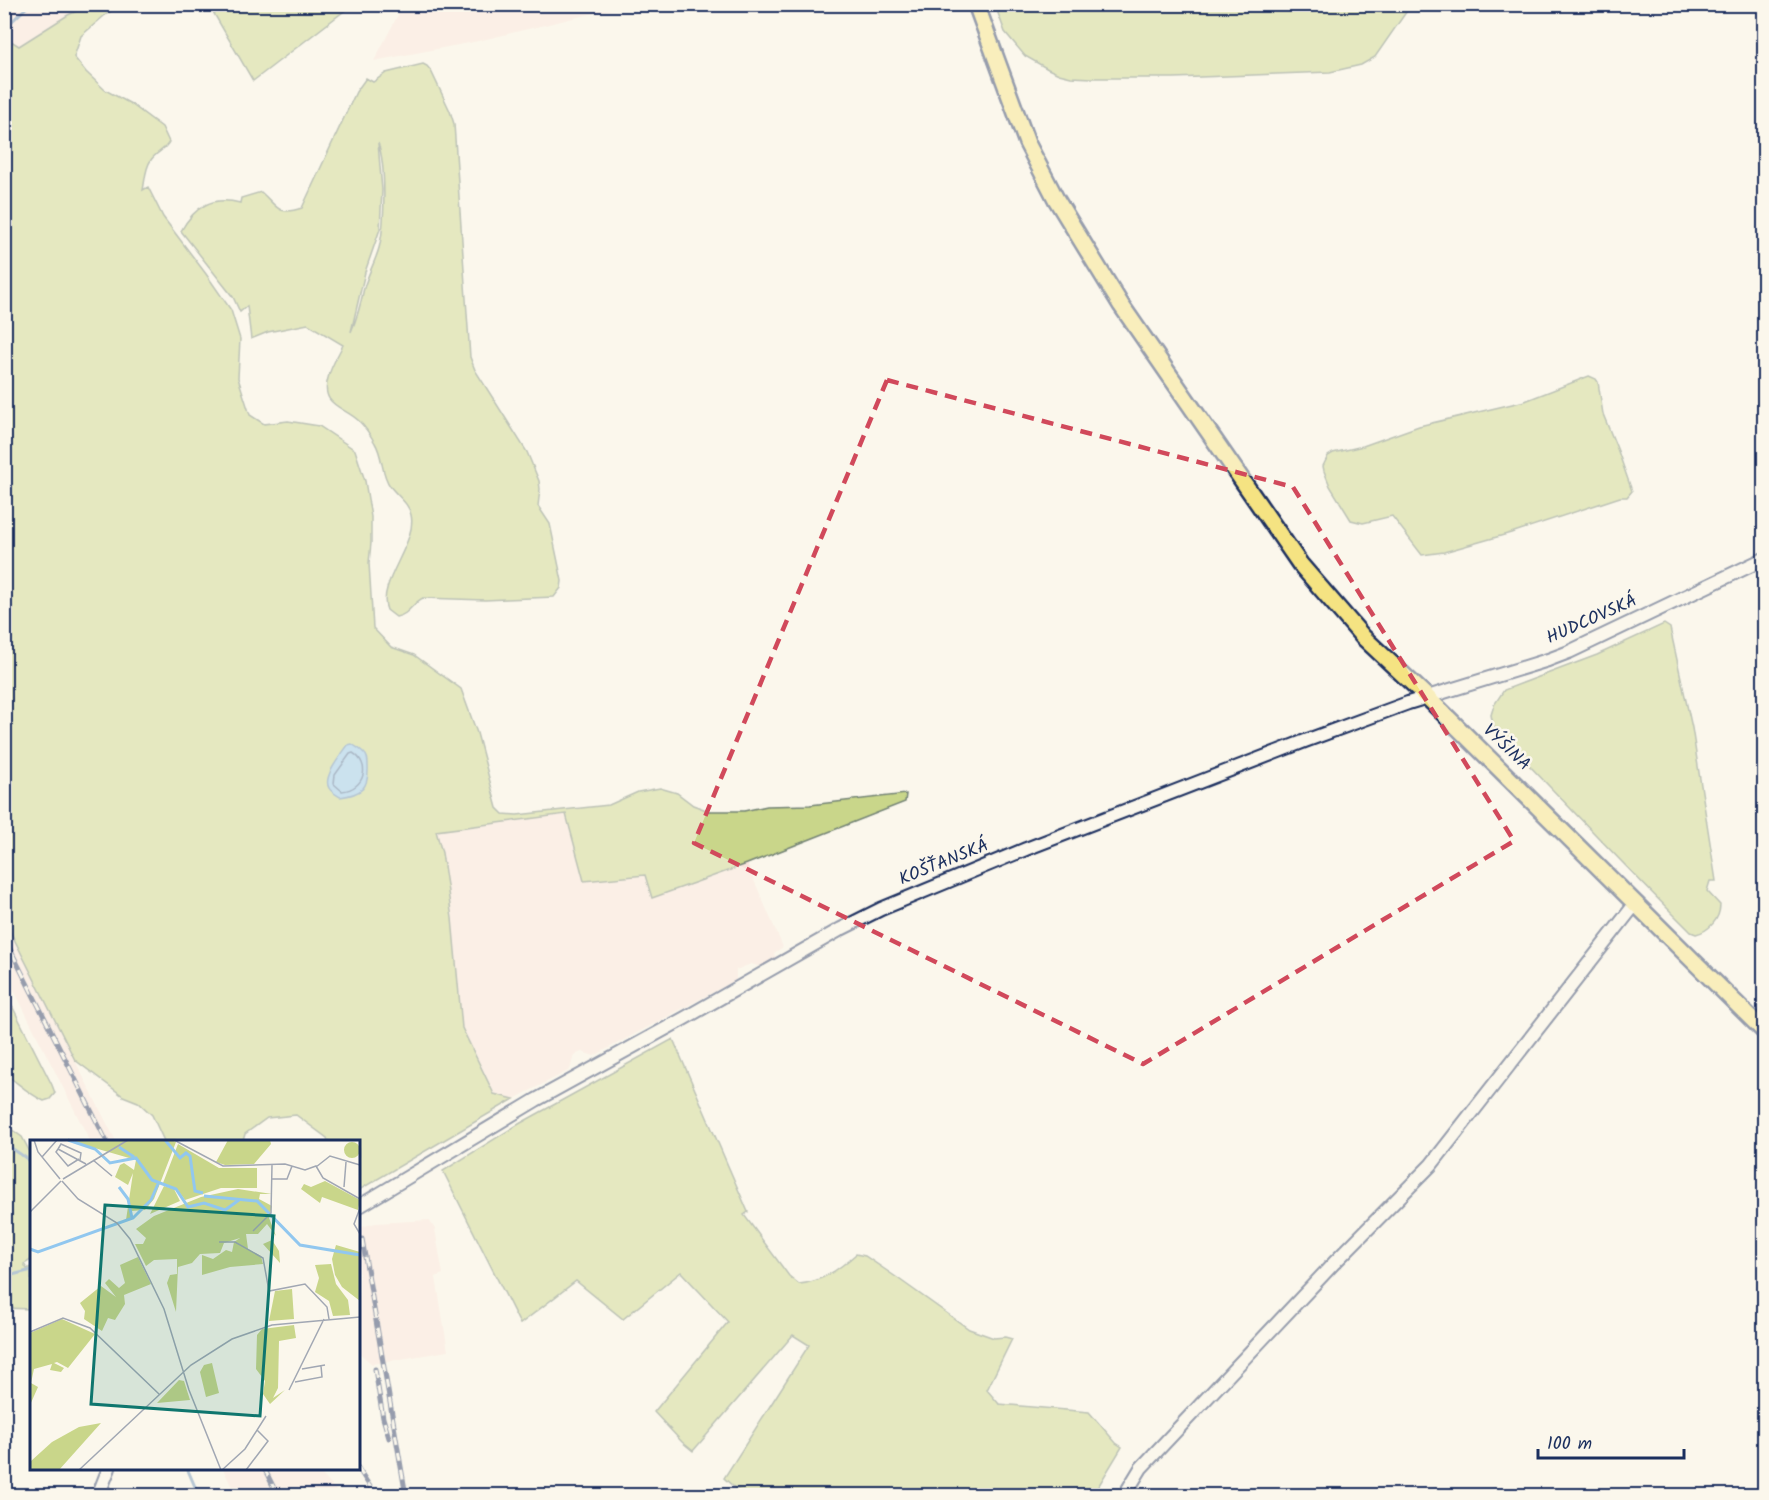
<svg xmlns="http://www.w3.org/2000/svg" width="1769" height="1500" viewBox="0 0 1769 1500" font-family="Kalam,sans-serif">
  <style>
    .built { fill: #fae5dd }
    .green { fill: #c9d68a; stroke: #728274; stroke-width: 1.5; fill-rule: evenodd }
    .water { fill: #91c7ef; stroke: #628ab5; stroke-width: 1.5 }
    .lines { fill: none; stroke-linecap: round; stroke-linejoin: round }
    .shore { stroke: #4a6c98; stroke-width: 1.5 }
    .stream { stroke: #628ab5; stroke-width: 3 }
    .minor-casing { stroke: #1b2f5e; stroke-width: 16 }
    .major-casing { stroke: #1b2f5e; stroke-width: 20 }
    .minor { stroke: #fbf7ec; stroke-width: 12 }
    .major { stroke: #f5e382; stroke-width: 15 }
    .rail-casing { stroke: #1b2f5e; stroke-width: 5 }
    .rail { stroke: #fbf7ec; stroke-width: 3; stroke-dasharray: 9; stroke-linecap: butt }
    .marked { fill: none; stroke: #d1495b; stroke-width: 4.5; stroke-dasharray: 12 8; stroke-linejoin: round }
    .labels { text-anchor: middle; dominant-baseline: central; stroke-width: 5; stroke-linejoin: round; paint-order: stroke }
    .street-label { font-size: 18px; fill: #1b2f5e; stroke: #fbf7ec }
    .inset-river { fill: none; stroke: #91c7ef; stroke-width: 3 }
    .inset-road { fill: none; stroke: #a1a7b3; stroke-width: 1.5 }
    .view { fill: #0f766e; fill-opacity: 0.15; stroke: #0f766e; stroke-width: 3 }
    .inset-edge { fill: none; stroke: #1b2f5e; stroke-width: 3 }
  </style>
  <rect width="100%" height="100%" fill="#fbf7ec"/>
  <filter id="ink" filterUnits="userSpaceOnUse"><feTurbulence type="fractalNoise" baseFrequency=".0167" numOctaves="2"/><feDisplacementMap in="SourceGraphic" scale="12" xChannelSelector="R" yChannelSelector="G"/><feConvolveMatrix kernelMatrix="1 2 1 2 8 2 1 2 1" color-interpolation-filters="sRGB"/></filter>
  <g filter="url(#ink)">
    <path class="built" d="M4,5H90L68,15L18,46L5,37Z
      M403,5V4L628,5L474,42L374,61Z
      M567,814L584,880L645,875L652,898L747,864L783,947L774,953L776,959L761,967L751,964L736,970V980L594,1056L582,1052L574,1055L570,1070L514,1099L495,1094L462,1028L452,918L436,831Z
      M4,921L116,1141H90L42,1046L5,972Z
      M429,1220L435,1229L443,1274L436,1277L448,1351L372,1364L359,1353V1228L375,1223Z
      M223,1469H317L340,1495H236Z"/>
    <path class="green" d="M90,5H120L104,16L81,36L74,57L86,72L105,90L131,104L162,127L169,142C165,150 156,152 151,160C145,168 145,181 143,190L148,187L163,217L206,274L231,310L240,339L238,378L250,415L264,424L288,421L319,426L355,450L365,481L371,517V543L369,563L373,628L391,647L414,655L461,689L477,733L497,808L503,814L517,815L609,805L638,792L660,788L677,793L693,805L709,811H744L767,806L810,805L906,794L905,802L747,864L652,898L645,875L584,881L566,814L436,831L442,853L452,918L462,1028L494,1094L514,1099L359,1190L358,1142L328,1141L327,1138L296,1115L267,1118L245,1134L243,1141H164L152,1115L138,1102L123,1096L75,1060L5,921V37L19,46L68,15Z
      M209,5H352L253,81Z
      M995,5V4L1411,5L1375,57L1361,65L1330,72L1174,78H1093L1071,77L1059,74L1048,69L1025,56L1005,32Z
      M423,64L427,66L431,71L450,111L454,124L470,357L475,370L527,452L539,481L540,489L538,506L550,524L562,581L561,588L554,597L485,600L423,598C412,603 409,615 396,617L387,610C376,584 418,542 411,515C409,503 397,496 390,486C381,474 383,456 375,443C371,436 365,427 359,421C343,406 320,406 328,378C331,366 338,355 343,345L308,324L268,332L251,339L247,306L240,312L233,297L181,231C195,206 212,196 240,203L241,198L261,192C278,207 277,216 302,208L356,92L366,78L373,82L386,73ZM378,143C386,164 385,221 380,244C377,259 368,273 364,288C361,303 357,318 351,332L365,272L380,229L382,190Z
      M1589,376L1596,379L1598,382L1603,414L1618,451L1632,491L1627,497H1620L1511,533L1444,552L1422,555L1392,516L1363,523L1351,520L1330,486L1324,471L1323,466L1328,456L1333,453L1363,446L1419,426L1525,401Z
      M1664,624L1670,628L1692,728L1716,881H1710L1707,891L1720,905C1720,919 1709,931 1696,934L1691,932C1625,867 1563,800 1498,733L1493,724L1491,715L1494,705L1504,690L1597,655Z
      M4,990L52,1085L55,1093L50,1099L44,1101C30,1095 18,1083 5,1074Z
      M673,1039L748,1212L744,1215L789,1276L799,1284C822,1282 839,1269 856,1254L865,1256L896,1277L969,1329L994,1338L1005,1337L1012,1339L987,1390L999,1404L1089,1412L1116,1443L1122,1447L1093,1495H748L736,1489L724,1478L809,1345L793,1335L693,1451L682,1442L654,1412L728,1322L681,1272L623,1319L576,1281L520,1324L443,1171L519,1124Z
      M4,1124L22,1137L31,1154V1260L24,1264L27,1269L31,1267V1309L5,1308Z"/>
    <path class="water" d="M352,744C356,747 361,749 364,753C368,756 368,761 368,766C369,788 362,794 340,797C337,795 331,792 329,788C322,777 342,754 348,745Z"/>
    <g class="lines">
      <path class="shore" d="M353,753C371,764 365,789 342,791L334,784L335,775L350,754Z"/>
      <path class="stream" d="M4,29L30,4
        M4,1143L26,1158L32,1165
        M4,1277L32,1270
        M187,1468L199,1496"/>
      <g class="minor-casing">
        <path id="minor" d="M358,1207L536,1100L685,1018L841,929L881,909L1026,849L1305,741L1408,703L1548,660L1569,652L1764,559
          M98,1496L109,1468
          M1124,1496L1141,1468L1334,1263L1431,1165L1636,903"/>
      </g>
      <g class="major-casing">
        <path id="major" d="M976,4L1027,143L1056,199L1121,305L1300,564L1363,637L1427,697L1764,1031"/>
      </g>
      <use href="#minor" class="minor"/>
      <use href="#major" class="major"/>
      <g class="rail-casing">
        <path id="rail" d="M4,937L107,1142
          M362,1239L406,1496
          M375,1369L383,1418L389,1438
          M264,1468L278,1496
          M358,1468L376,1496"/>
      </g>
      <use href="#rail" class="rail"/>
    </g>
  </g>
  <path d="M0 0H1769V1500H0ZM887,380L1293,487L1514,841L1143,1064L694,843Z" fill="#fbf7ec" fill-opacity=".55" fill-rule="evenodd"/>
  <path class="marked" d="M887,380L1293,487L1514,841L1143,1064L694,843Z"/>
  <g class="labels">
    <g class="street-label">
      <text transform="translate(1592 620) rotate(-24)">HUDCOVSKÁ</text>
      <text transform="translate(1506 748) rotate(44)">VÝŠINA</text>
      <text transform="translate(944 863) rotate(-22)">KOŠŤANSKÁ</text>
    </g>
  </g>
  <g transform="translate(30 1140)">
    <rect width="330" height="330" fill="#fbf7ec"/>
    <path d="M37,0H141L146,2L124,59L115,70L101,71L102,77L96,80L103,33L98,45L85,37L90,25L94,23L104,30L106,20ZM198,0H240L241,4L224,24L195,25L186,22ZM314 10a8 8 0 1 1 16 0a8 8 0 1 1-16 0ZM148,4L189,28H227V48H191L155,60L147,49L133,43ZM295,41L330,60L328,70L292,57L290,63L271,49L274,44L281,47ZM134,46L144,49L150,61L120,74ZM208,49L242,54H230L229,59L242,66L239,78L246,96L237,84L228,94H216L218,109L231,116L233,124L200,127L172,135V115L183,119L196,110L202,112L204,102L210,98L194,103L190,113L170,114L162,123L148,127L146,172L137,143L140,135L147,134V119L124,120L116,126L105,104H113L116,98L106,89L124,76L171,57ZM242,100L249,111L250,123L233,104ZM306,105L330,112V161L312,147L305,135L302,119ZM108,117L121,144L94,155L95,164L85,180L78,178L72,191L54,179L55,171L50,163L71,146L86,157L75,143L79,139L89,148L95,143L90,125ZM301,124L306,144L318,160L320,175L303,176L299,161L285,152L289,138L285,125ZM262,149L264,179L239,181L245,151ZM32,179L65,194L38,228L27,222L24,223L34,228L31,232L20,230L22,224L4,229L1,243L8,247L0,265V193ZM264,185L266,198L249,201L248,248L243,258L255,250L240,264L233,254L235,241L226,229L227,195L232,189ZM182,223L189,253L176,257L170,232L174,225ZM149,240L154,241L160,260L127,263ZM71,283L29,330H0L1,321L22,302L49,287Z" fill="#c9d68a"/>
    <path class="inset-river" d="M38,0L65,9L80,23L106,18L122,40L146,49L158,67L174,63L195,70L209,60M135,0L150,18L156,13L160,16L165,51L173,53M89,7L104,17M89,47L98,59L102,78M174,56L227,61L270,105L330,115M0,109L8,112L103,78L121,60L128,44"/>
    <path class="inset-road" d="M4,0L8,12L30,39M144,0L193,26L255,24L275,30L286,26L293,38L330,59M28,9L31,4L51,13L50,20M28,9L26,12L38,26L49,19M28,9L56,24M12,17L27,0M63,20L82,36M286,27L300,16L330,25M33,39L98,0M242,39H257L262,26M32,41L48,59L87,83L100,99L134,169L159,250L191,330M314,47L316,22M330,68L324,84L330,94M0,72L31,41M223,91L241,73L242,25M189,102H205L233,118L239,151L275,144L297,167L299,179M0,192L33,178L60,188L129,254M272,229L295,225M265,242L292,237L291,226M259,250L294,179M49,330L161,225L202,199L242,185L330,177M192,330L215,309L236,276M216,330L238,301L227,290"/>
    <path class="view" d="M75,65L244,76L230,276L61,264Z"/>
    <rect width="330" height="330" class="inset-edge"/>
  </g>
  <rect width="1769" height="1500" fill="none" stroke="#fbf7ec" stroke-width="24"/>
  <rect x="12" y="12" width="1745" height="1476" fill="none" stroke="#1b2f5e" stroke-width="2" filter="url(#ink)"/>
  <path d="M1538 1449v9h146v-9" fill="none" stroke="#1b2f5e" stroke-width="3"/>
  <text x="1547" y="1449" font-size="18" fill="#1b2f5e" stroke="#fbf7ec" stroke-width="4.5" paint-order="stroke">100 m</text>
</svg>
